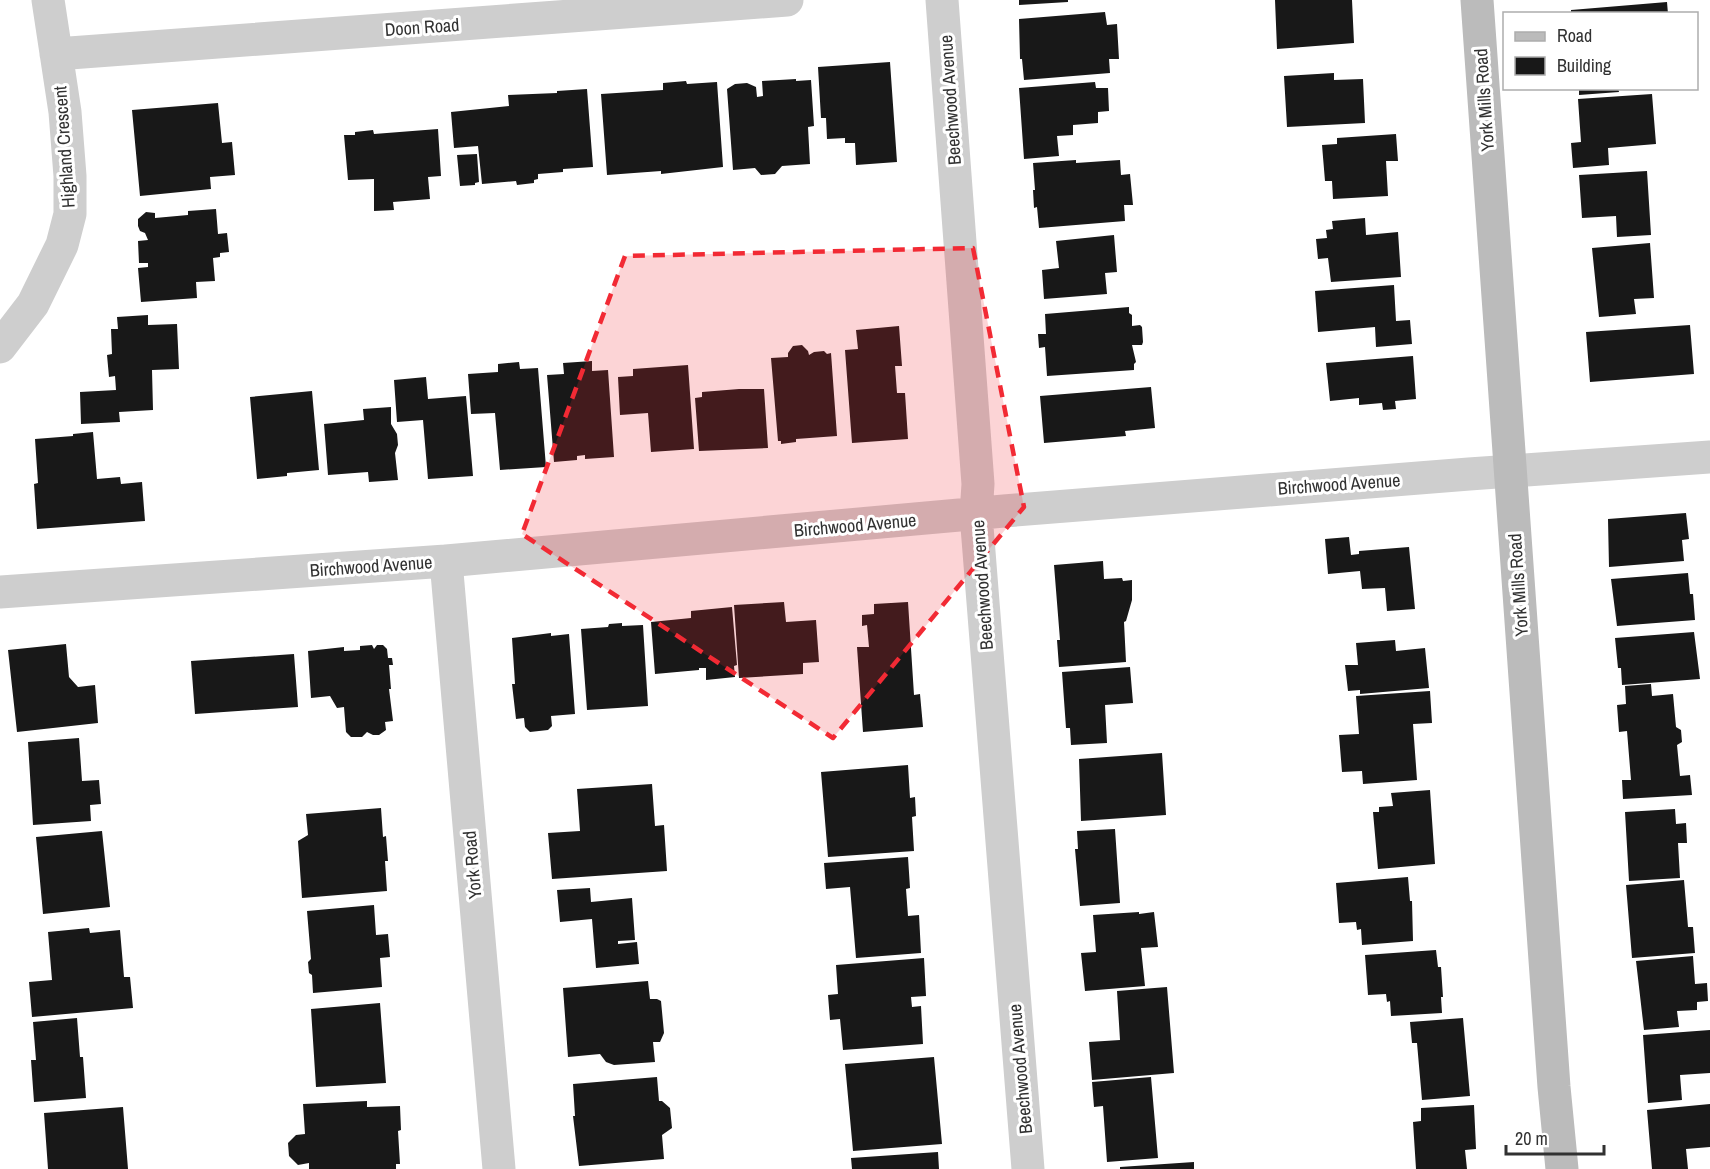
<svg xmlns="http://www.w3.org/2000/svg" width="1710" height="1169" viewBox="0 0 1710 1169" font-family="'Archivo Narrow',sans-serif">
  <style>
    .building { fill: #181818 }
    .lines { fill: none; stroke-linecap: round; stroke-linejoin: round }
    .street { stroke: #cecece; stroke-width: 33 }
    .secondary { stroke: #bbb; stroke-width: 33 }
    .marked { fill: #f22a34; fill-opacity: 0.2; stroke: #f22a34; stroke-width: 4.5; stroke-dasharray: 12 8; stroke-linejoin: round }
    .labels { text-anchor: middle; dominant-baseline: central; stroke-width: 6; stroke-linejoin: round; paint-order: stroke }
    .street-label { font-size: 18px; fill: #313131; stroke: #fff }
  </style>
  <rect width="100%" height="100%" fill="#fff"/>
  <path class="building" d="M1019,0H1068V2L1019,5Z
    M1275,0H1352L1354,43L1277,49Z
    M1667,2L1668,14H1571V10Z
    M1105,12L1107,25L1117,24L1119,59H1109L1110,73L1024,80L1022,59H1020L1019,19Z
    M890,62L897,162L856,165L855,143H845V138L827,139L826,118H821L818,67Z
    M1334,73V80L1363,79L1365,123L1287,127L1284,76Z
    M796,79V81L811,80L814,126L808,127L810,164L782,166L775,174L761,175L755,168L733,170L727,89L735,84L747,83L756,87L757,97L763,96L762,81Z
    M686,81L687,84L717,82L723,167L661,174V171L607,175L601,94L663,90V83Z
    M1095,82L1096,88H1108L1109,111L1098,112V123L1073,125V135L1057,136L1059,156L1024,159L1019,88Z
    M1579,88H1618L1619,92L1579,95Z
    M587,89L593,167L563,169V172L538,174V179L534,180V183L517,185L516,181L482,184L478,146L454,148L451,112L509,106L508,95L557,93V91Z
    M1652,94L1656,144L1608,148L1609,165L1573,168L1571,143L1581,142L1578,99Z
    M218,103L222,143L232,142L235,175L210,177L211,189L140,196L132,110Z
    M438,129L441,176L428,177L430,199L393,202L394,210L374,211V179L348,180L344,135H355V132L373,130L374,134Z
    M1396,134L1398,161H1386L1388,196L1333,199L1332,181H1325L1322,145L1337,144V138Z
    M477,154L479,182L475,183V185L460,186L457,155Z
    M1076,160V163L1120,160L1121,175L1130,174L1133,205H1124L1125,221L1039,228L1037,207L1034,208L1033,190H1035L1033,163Z
    M1647,171L1651,235L1617,237L1616,216L1582,218L1579,175Z
    M216,209L218,234L227,233L229,252L220,253V257L213,258L215,281L196,282L197,298L141,302L138,268L148,267V263H139L138,241L148,240L145,233L140,231L138,226V219L146,212L155,213V218L188,215V211Z
    M1365,218L1366,235L1398,232L1401,277L1331,282L1328,258L1318,259L1316,239L1327,238L1326,230L1333,229L1332,221Z
    M1114,235L1117,272L1105,273L1107,294L1044,299L1042,270L1059,268L1056,241Z
    M1650,243L1654,298L1634,299L1636,314L1599,317L1592,248Z
    M1394,285L1396,321L1410,320L1412,344L1376,347L1375,327L1318,332L1315,291Z
    M1129,307V313L1132,315V326L1140,325L1142,327L1143,342L1142,345H1132L1136,362L1134,364V370L1047,376L1045,347L1039,348L1038,334H1046L1045,314Z
    M148,315V325L177,324L179,369L152,370L153,410L119,412L120,422L81,424L80,392L116,390L115,376L109,377L107,355L112,354L111,329H118L117,317Z
    M1690,325L1694,374L1590,382L1586,332Z
    M899,326L902,366H895L897,393H905L908,439L852,443L845,350L858,349L856,330Z
    M802,345L808,351L809,355L814,352L824,351L827,354L831,353L837,436L796,439V442L781,444V441H778L771,358L788,357V353L793,346Z
    M1413,356L1416,399L1395,401L1396,409L1383,410L1382,403L1359,405V398L1330,401L1326,363Z
    M592,361V371L608,370L614,457L585,459V455L577,456V460L554,462L547,375L564,374L563,363Z
    M519,362L520,369L538,368L546,467L500,470L495,413L471,414L468,374L498,372V364Z
    M688,365L694,449L651,452L648,413L620,415L618,377L633,376V369Z
    M426,377L428,399L466,396L473,476L428,479L423,420L397,422L394,380Z
    M1151,387L1155,428L1125,431L1126,436L1044,443L1040,396Z
    M739,389H764L768,448L699,451L695,398L702,397V392Z
    M312,391L319,470L287,473V476L257,479L250,397Z
    M391,407V424L397,434L398,445L395,453L398,480L369,482L368,472L328,475L324,424L364,420L363,409Z
    M93,432L97,479L120,477L121,484L142,482L145,521L37,529L34,484L38,483L35,439L73,436V434Z
    M1686,513L1689,539L1682,540L1684,561L1609,567L1608,519Z
    M1349,537L1351,555L1359,554V551L1409,547L1415,609L1387,611L1385,588L1362,589L1360,571L1328,574L1325,539Z
    M1103,561L1104,579L1122,578L1123,581L1132,580V600L1126,621L1124,622L1126,662L1059,667L1057,640H1060L1054,565Z
    M1688,573L1690,594H1693L1695,620L1617,626L1611,579Z
    M784,602L786,622L816,620L819,662L803,663V674L739,678L734,605Z
    M908,602L914,695L920,694L923,727L863,732L857,647H869L867,625L862,626V615L874,614V604Z
    M732,607L737,665L734,666L735,677L706,680V668H699V670L655,674L651,622L691,618V611Z
    M622,623V626L643,625L648,706L587,710L581,629L608,627L609,624Z
    M1694,632L1700,679L1622,685L1621,668H1618L1615,638Z
    M551,633V636L569,634L575,714L551,716L552,726L548,730L530,732L525,727L524,718L516,719L512,684H515L512,638Z
    M1395,640L1396,651L1425,648L1429,688L1360,694V690L1348,691L1345,665H1358L1356,643Z
    M66,644L69,677L78,687L95,685L98,723L17,732L8,650Z
    M372,645L374,649L377,645H383L387,649L388,658H392L393,665H389L391,689H389L393,721L385,722L386,730L379,735H373L367,732L362,737H351L346,732L344,707L337,708L330,696L311,698L308,651L344,647V651L360,650V646Z
    M294,654L298,707L195,714L191,661Z
    M1130,667L1133,703L1105,705L1107,743L1071,745L1070,728H1066L1062,672Z
    M1651,684L1652,696L1673,694L1676,727L1681,730L1682,742L1677,745L1680,776L1690,775L1692,795L1623,799L1622,780H1631L1627,731L1619,732L1617,705L1626,704L1625,686Z
    M1430,691L1432,723L1413,724L1417,780L1363,784L1362,771L1342,772L1339,735L1359,734L1356,696Z
    M79,738L82,781L99,780L101,804L90,805L91,821L33,825L28,742Z
    M1162,753L1166,815L1081,821L1079,759Z
    M908,765L910,798L915,797L916,816L912,817L914,851L828,857L821,772Z
    M652,784L655,826L664,825L667,871L552,879L548,833L580,831L577,789Z
    M1430,790L1435,864L1378,869L1373,812H1379V807L1393,806L1391,793Z
    M381,808L383,837L386,836L388,861H385L387,891L302,898L298,841L308,835L306,814Z
    M1675,809L1676,824L1686,823L1687,843H1678L1680,878L1629,881L1625,812Z
    M1115,829L1120,903L1080,906L1075,849H1078L1077,831Z
    M102,831L110,907L43,914L36,837Z
    M908,857L910,888L906,889L908,916L919,915L921,953L856,958L850,887L826,889L824,863Z
    M1408,877L1410,901H1412L1413,941L1362,945L1361,929L1357,930L1356,922L1339,923L1336,883Z
    M1684,880L1688,927H1693L1695,953L1632,958L1626,885Z
    M590,888L591,902L632,898L635,940L618,941V944L637,942L639,964L596,968L592,919L560,922L557,890Z
    M374,905L376,935L388,934L390,957L380,958L382,987L313,993L312,975L309,973L308,962L311,959L307,911Z
    M1139,912V914L1154,912L1158,947L1141,948L1145,986L1085,991L1081,953L1096,952L1093,915Z
    M89,928L90,933L120,930L124,977H130L133,1008L32,1017L29,982L52,980L48,932Z
    M1436,950L1438,967H1441L1443,997H1441L1442,1013L1391,1016L1390,1001L1387,1002L1386,994L1368,995L1365,955Z
    M1693,956L1695,984L1707,983L1708,1001L1697,1002V1010L1677,1011L1679,1027L1644,1030L1636,961Z
    M924,958L926,996L911,997L912,1007L921,1006L923,1044L843,1050L840,1019L830,1020L828,995L838,994L836,965Z
    M648,981L650,999H657L661,1001L664,1033L660,1042H653L655,1062L614,1065L606,1062L600,1054L568,1057L563,988Z
    M1167,987L1174,1073L1092,1080L1089,1042L1120,1040L1117,991Z
    M380,1003L386,1083L316,1087L311,1009Z
    M77,1018L80,1057H83L86,1098L34,1102L31,1060H36L33,1022Z
    M1463,1018L1470,1096L1422,1100L1417,1043H1412L1410,1022Z
    M1710,1030V1073L1680,1075L1682,1100L1648,1103L1643,1035Z
    M934,1057L942,1144L853,1151L845,1064Z
    M657,1077L659,1101H662L670,1108L672,1128L662,1135L664,1159L579,1166L573,1116H575L573,1084Z
    M1151,1077L1158,1158L1107,1162L1103,1106L1094,1107L1092,1082Z
    M367,1101V1107L400,1106L401,1130L398,1131L400,1164H396V1169H309V1163L298,1165L289,1156L288,1143L296,1135L305,1134L303,1104Z
    M1710,1104V1147L1686,1149L1688,1169H1652L1647,1110Z
    M1474,1105L1476,1149L1465,1150L1467,1169H1416L1413,1122L1421,1121V1108Z
    M123,1107L128,1169H48L44,1113Z
    M938,1152L939,1169H852L851,1158Z
    M1194,1162V1169H1120V1167Z"/>
  <g class="lines">
    <path class="street" d="M942,0L978,484L976,514L1028,1169
      M56,54L787,0
      M0,347L33,304L62,245L70,214V176L65,112L48,0
      M446,561L499,1169
      M0,592L446,561L1004,511L1469,474L1710,457"/>
    <path class="secondary" d="M1477,0L1554,1087L1562,1169"/>
  </g>
  <path class="marked" d="M973,248L1024,507L833,738L522,534L625,256Z"/>
  <g class="labels">
    <g class="street-label">
      <text transform="translate(422 27) rotate(-4)">Doon Road</text>
      <text transform="translate(950 100) rotate(-94)">Beechwood Avenue</text>
      <text transform="translate(1484 100) rotate(-94)">York Mills Road</text>
      <text transform="translate(64 147) rotate(-94)">Highland Crescent</text>
      <text transform="translate(1339 484) rotate(-4)">Birchwood Avenue</text>
      <text transform="translate(855 525) rotate(-5)">Birchwood Avenue</text>
      <text transform="translate(371 566) rotate(-4)">Birchwood Avenue</text>
      <text transform="translate(982 585) rotate(-94)">Beechwood Avenue</text>
      <text transform="translate(1518 585) rotate(-94)">York Mills Road</text>
      <text transform="translate(472 865) rotate(-95)">York Road</text>
      <text transform="translate(1020 1069) rotate(-95)">Beechwood Avenue</text>
    </g>
  </g>
  <rect x="1503" y="12" width="195" height="78" fill="#ffffff" stroke="#adadad" stroke-width="1.5"/>
  <rect x="1515" y="32" width="30" height="9" fill="#bbbbbb" stroke="#adadad" stroke-width="1.5"/>
  <text x="1557" y="42" font-size="18" fill="#313131">Road</text>
  <rect x="1515" y="57" width="30" height="18" fill="#181818" stroke="#adadad" stroke-width="1.5"/>
  <text x="1557" y="72" font-size="18" fill="#313131">Building</text>
  <path d="M1506 1145v9h98v-9" fill="none" stroke="#313131" stroke-width="3"/>
  <text x="1515" y="1145" font-size="18" fill="#313131" stroke="#ffffff" stroke-width="4.5" paint-order="stroke">20 m</text>
</svg>
